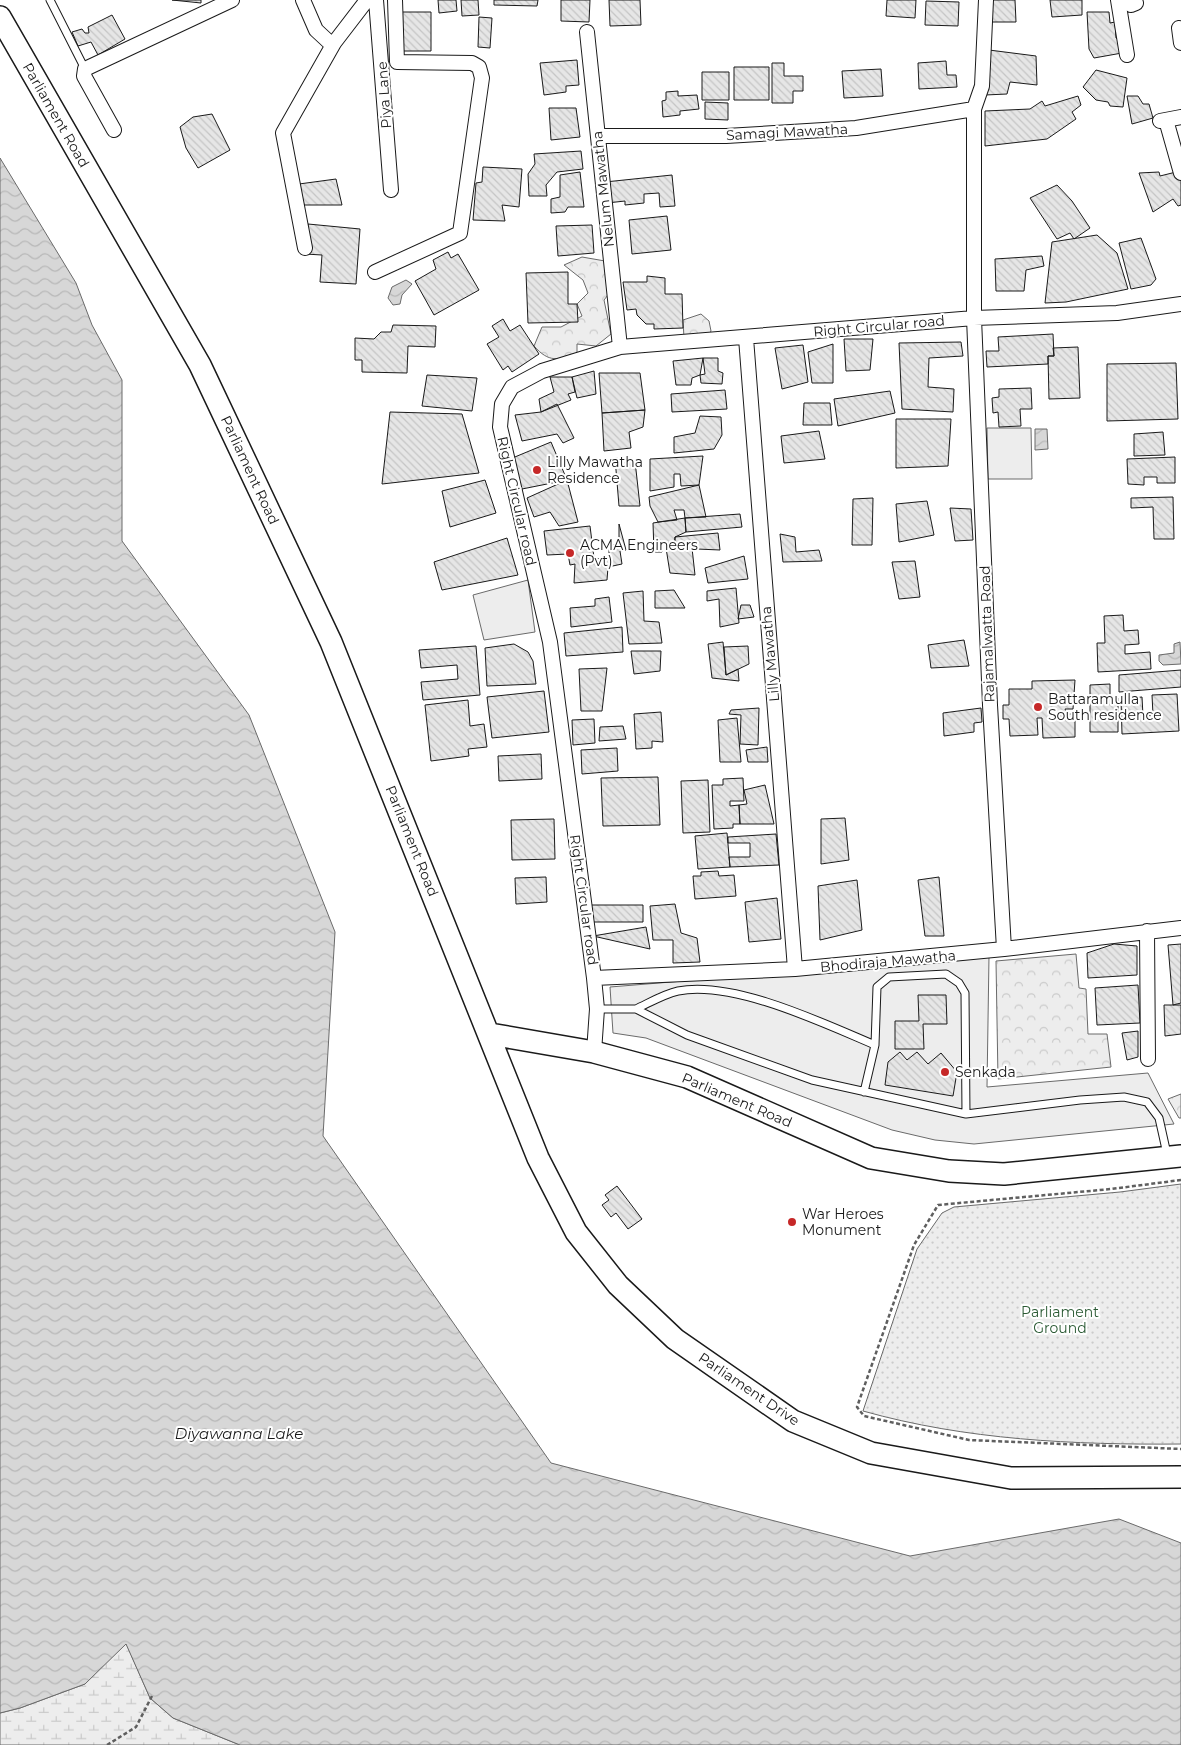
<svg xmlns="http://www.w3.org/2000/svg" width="1181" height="1745" viewBox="0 0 1181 1745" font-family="Montserrat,sans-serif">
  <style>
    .built { fill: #ededed; stroke: #6a6a6a }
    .forest { fill: url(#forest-crowns); stroke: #6a6a6a }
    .wetland { fill: url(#wetland-marsh); stroke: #6a6a6a }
    .park { fill: url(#park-dots); stroke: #6a6a6a }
    .water { fill: url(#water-waves); stroke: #6a6a6a }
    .building { fill: url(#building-back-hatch); stroke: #1a1a1a }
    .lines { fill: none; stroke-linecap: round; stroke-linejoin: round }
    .service-casing { stroke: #1a1a1a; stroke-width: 9 }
    .minor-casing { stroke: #1a1a1a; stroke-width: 16 }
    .primary-casing { stroke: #1a1a1a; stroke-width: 24 }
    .path { stroke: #5f5f5f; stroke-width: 2.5; stroke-dasharray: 4 2.5; stroke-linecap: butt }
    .service { stroke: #fff; stroke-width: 7 }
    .minor { stroke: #fff; stroke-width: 14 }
    .primary { stroke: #fff; stroke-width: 21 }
    .poi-dot { fill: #c62828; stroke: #fff; stroke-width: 2 }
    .labels { text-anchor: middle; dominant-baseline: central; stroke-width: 4; stroke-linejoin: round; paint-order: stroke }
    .street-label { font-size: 14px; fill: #1a1a1a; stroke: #fff }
    .poi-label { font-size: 14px; fill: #1a1a1a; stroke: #fff; text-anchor: start }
    .park-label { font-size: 14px; fill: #2b5a34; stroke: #fff }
    .water-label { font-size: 15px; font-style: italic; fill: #1a1a1a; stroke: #fff }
  </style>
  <defs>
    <pattern id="forest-crowns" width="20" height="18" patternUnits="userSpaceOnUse" patternTransform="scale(1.25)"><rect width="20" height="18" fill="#ededed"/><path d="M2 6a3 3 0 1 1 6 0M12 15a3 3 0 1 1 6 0" fill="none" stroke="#cbcbcb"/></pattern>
    <pattern id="wetland-marsh" width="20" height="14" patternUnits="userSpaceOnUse" patternTransform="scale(1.25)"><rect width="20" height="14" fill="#ededed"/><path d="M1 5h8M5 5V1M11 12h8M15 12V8" fill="none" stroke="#cbcbcb"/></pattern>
    <pattern id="park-dots" width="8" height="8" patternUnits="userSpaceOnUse" patternTransform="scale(1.25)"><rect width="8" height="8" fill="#ededed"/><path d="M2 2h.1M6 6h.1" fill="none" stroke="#cbcbcb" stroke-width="1.8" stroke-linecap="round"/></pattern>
    <pattern id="water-waves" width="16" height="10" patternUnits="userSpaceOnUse" patternTransform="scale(1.25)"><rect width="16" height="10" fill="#d7d7d7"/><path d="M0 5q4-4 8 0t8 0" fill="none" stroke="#b8b8b8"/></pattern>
    <pattern id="building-back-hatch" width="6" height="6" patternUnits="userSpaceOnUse" patternTransform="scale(1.25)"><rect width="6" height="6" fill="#e6e6e6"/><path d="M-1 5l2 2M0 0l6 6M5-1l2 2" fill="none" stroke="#c5c5c5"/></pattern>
  </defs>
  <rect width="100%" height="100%" fill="#fff"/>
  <path class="built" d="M987,428H1031L1032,479H988Z
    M528,580L535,632L484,640L473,595Z
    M989,956L987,1087L1148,1073L1174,1124L974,1144L935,1140L892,1130L646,1038L613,1033L610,987Z"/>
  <path class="forest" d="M582,257L605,261L608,295L604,300L611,334L596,346L577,344V354C558,360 549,363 534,346L542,327H561L582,316L577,304L588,293L583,280L564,265Z
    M701,314L709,321L711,331L706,340L684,338L683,320Z
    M1076,954L1079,988L1086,989L1088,1034H1107L1111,1067L998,1079L996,961Z
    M1181,1094V1118H1179L1168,1099Z"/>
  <path class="wetland" d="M126,1643L150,1698L173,1718L240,1745H0V1713L20,1708L85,1684Z"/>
  <path class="park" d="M1181,1184V1444C1074,1445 966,1440 863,1411L917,1249L942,1213L954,1207L1120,1192Z"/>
  <path class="water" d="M0,158L76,283L92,325L122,380V541L249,715L335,932L323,1136L551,1463L910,1556L1119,1519L1181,1543V1745H240L173,1718L150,1698L126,1644L85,1684L20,1708L0,1713Z
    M406,280L412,284L402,295L400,304L393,305L388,298L392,287Z
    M1035,429H1047L1048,449L1035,450Z
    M1180,642L1181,664L1163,665L1159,661V655L1174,653V644Z"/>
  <path class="building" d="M172,0H201V3Z
    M438,0H456L457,11L439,13Z
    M461,0H478L479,15L462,16Z
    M494,0H538L537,6L494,5Z
    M561,0H590L589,22L561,21Z
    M609,0H640L641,25L610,26Z
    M887,0H916L915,18L886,16Z
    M990,0H1015L1016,22H990Z
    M1050,0H1082V15L1052,17Z
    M926,1L959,2L958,26L925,25Z
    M402,12H431V51H402Z
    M1087,12H1109L1110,23L1115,22L1116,38L1123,42L1122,53L1094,58L1089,49Z
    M112,15L125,39L98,55L91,42L78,46L72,32L82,29L85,33H89L88,27Z
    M479,17L492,18L490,48L478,47Z
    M989,50L1036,56L1037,85L1010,82L1007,94L985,95Z
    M577,60L579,85L566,86V92L544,95L540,63Z
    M946,61L947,75H956L957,87L919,89L918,63Z
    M772,63H784V76H803V91H793V103H772Z
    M734,67H769V100H734Z
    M881,69L883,96L844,98L842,71Z
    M1096,70L1127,78L1123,107L1110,106L1108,102L1096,100L1083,87Z
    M702,72H729V100H702Z
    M678,91V96L697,95L699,109L680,111V115L663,117L662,101L666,100V92Z
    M1078,96L1081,105L1072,112L1076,119L1047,139L985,146V111L1030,109L1042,101L1045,106Z
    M1127,96H1138L1143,104H1149L1153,118L1132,124Z
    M705,102L728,103V120L705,119Z
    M549,108H576L580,137L551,140Z
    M212,114L230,150L198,168L186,148L180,127L193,117Z
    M581,151L583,169L557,172L546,185L547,196H529L528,174L535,164L534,154Z
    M483,167L522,169L519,207L502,205L505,221L473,220L476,183L482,182Z
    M580,172L584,207H568L565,212L551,213V199L560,197V175Z
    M1159,172L1160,176L1176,172L1181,179V205L1178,206L1173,199L1153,212L1139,173Z
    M672,175L675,206L660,207L659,193L644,194V203L625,205V201L607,203L605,182Z
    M336,179L342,205H304L299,184Z
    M1057,185L1072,201L1090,228L1074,239L1070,233L1057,239L1030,198Z
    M667,216L671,250L632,254L629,220Z
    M308,224L360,229L356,284L320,282L322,255L305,254Z
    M592,225L594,253L558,256L556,226Z
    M1097,235L1117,253L1128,289L1066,302L1045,303L1052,242Z
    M1141,238L1156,279L1151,285L1131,289L1119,243Z
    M448,252L451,258L458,254L479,290L434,315L415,281L436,269L433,260Z
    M1042,256L1044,266L1026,270L1024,291H996L995,259Z
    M568,272V304H577L578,322L528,323L526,273Z
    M647,276L665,278V294H682L683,328L654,329V324H646L637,315L636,309L627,310L623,282H647Z
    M503,319L510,331L520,325L539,354L512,372L508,366L503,370L487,344L499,337L492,326Z
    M393,325L436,326L435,347L408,346L407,373L362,372V360H355V338L374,339L381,332H391Z
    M1053,334L1054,356H1048V364L987,367L986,351H999L998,337Z
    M844,339H873L870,370L846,371Z
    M961,342L963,356L929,358L928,387L954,389L953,412L902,409L899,343Z
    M833,344V383H812L808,352Z
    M803,345L808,382L782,389L775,348Z
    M1078,347L1080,398L1049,399L1048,356H1054L1053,348Z
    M703,358H718V371L723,373L722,384L701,383L700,375L705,374Z
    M703,358L700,375L692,378L691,385H676L673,361Z
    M1176,363L1178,419L1107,421V364Z
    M594,371L596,394L577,398L572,377Z
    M599,373H640L645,410L602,413Z
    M427,375L477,378L472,411L422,406Z
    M550,377H572L575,392L568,394L571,400L541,412L539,399L554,392Z
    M1031,388L1032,409H1020L1021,426L999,427L998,412L993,413L992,398L999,397V389Z
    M725,390L727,409L672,412L671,394Z
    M890,391L895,413L838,426L834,399Z
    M804,403H830L832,425H803Z
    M557,404L574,438L563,443L557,434L522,441L515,415L541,412Z
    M645,410L643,427L629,432L631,448L604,451L602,413Z
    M390,412L462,414L479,473L382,484Z
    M700,416L721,417L722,435L714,449L674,453V437L695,433Z
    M896,419H951L948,466L896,468Z
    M819,431L825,459L784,463L781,436Z
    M1163,432L1165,455L1134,456V434Z
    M551,442L567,480L517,490L510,459Z
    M703,456L699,485L681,486L680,474H674V487L650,491V459Z
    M1175,457V483H1157V477H1144V485L1128,484L1127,459Z
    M615,458L635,461L640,506H619Z
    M485,480L496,513L450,527L442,491Z
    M567,480L578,522L559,526L550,512L534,517L527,498Z
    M699,485L706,517L685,518L684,510H674L677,520L658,522L650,506L649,497Z
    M1173,497L1174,539H1154L1153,507L1131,508V498Z
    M873,498L872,545H852L853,499Z
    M927,501L934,535L899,542L896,504Z
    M950,508L971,509L973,540L955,541Z
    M740,514L742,527L686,532L685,518Z
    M685,518L686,532L675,537V542L662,543V552H654L653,523Z
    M619,524L626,550L620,551L622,564L608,567L607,580L574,583L575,564L570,565L568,554L547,555L544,531L590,526L594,558L609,560V546L619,543Z
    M718,533L720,550L674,548L675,537Z
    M780,534L795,537L796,552L819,550L822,561L783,562Z
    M507,538L518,575L442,590L434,562Z
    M666,548H692L695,575L670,573Z
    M744,556L748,579L708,583L705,568Z
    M915,561L920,597L899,599L892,562Z
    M736,588L739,623L720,627L719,599L707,601V591Z
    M674,590L685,608H655V591Z
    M643,591L644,621L659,622L662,643L629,644L623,593Z
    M609,597L612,622L571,627L570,608L595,606V599Z
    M741,605H750L754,617L738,619Z
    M1123,615L1124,631L1138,630L1139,644L1125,645V654L1150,652L1151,669L1098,672L1097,643H1105L1104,616Z
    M622,627L623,652L566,656L564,633Z
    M964,640L969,666L931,668L928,645Z
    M723,642L726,675L738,669L739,681L712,678L708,644Z
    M514,644L528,652L533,661L536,684L487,686L485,648Z
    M476,646L480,695L423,700L421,682L458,679L457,665L421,668L419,650Z
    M748,646L749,664L726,675L724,647Z
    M631,651H661L660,671L634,674Z
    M607,668L602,711H581L579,669Z
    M1181,670V687L1119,692V675Z
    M1075,680L1073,709H1065L1067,714H1075V737L1043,738L1042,718H1037L1038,735L1010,736L1009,719H1003V705H1009V689H1032V681Z
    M1110,684V698H1118V732H1090V685Z
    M544,691L549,732L492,738L487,697Z
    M1177,694L1179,731L1122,734L1121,699L1142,697L1143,716L1153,715L1152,695Z
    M468,700L470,726L484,724L487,747L468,749L469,756L431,761L425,705Z
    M759,708L758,745L740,744L741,715L729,714L731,710Z
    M981,708L982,722L974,723V732L944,736L943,713Z
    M661,712L663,742L652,741V748L636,749L634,714Z
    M737,718L741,762H720L718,720Z
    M594,719L595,743L573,745L572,720Z
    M623,726L626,739L599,741L600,727Z
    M767,747L768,762H748L746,750Z
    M617,748L618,771L582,774L581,750Z
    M541,754L542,779L499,781L498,756Z
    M658,777L660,825L603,826L601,778Z
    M743,778L744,801H730V806L739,805L740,824H733V828L714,829L712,785H723V779Z
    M708,780L710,832L683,833L681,781Z
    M765,785L774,824H740L739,805L747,804L744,790Z
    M845,818L849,860L821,864V819Z
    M554,819L555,859L512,860L511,820Z
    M727,833L730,867L698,869L695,836Z
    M776,834L779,865L730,867L729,857H750V843H728V837Z
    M718,871L719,876L734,875L736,896L695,899L693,876H701V872Z
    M546,877L547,902L516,904L515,878Z
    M939,877L944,936H925L918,880Z
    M857,880L862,930L820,940L818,886Z
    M777,898L781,939L749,942L745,902Z
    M675,904L681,933L697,938L700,962L673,963V940H653L650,906Z
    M590,905H643V922H590Z
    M646,927L650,949L593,936Z
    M1114,944L1137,946V975L1088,978L1087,953Z
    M1181,944V1003L1173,1005L1168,945Z
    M1138,985L1140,1023L1097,1025L1095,988Z
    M918,995H946L947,1024H923L924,1049H895V1021H919Z
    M1164,1005H1181V1034L1165,1036Z
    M1138,1031V1057L1127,1060L1122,1033Z
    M900,1052L907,1060L917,1052L928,1064L941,1053L957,1072L953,1096L885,1085L888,1062Z
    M617,1186L642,1219L628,1229L616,1213L611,1217L602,1205L609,1200L605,1195Z"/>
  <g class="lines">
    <g class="service-casing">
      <path id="service" d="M50,0L85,69
        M597,1009H636L687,1035L812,1080L966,1114L1080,1100L1124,1097L1147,1102L1159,1118L1167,1154
        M636,1009C649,1003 664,994 678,991C733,980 823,1023 875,1045L864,1092
        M875,1045L877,987L889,977L946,974L959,983L965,993L966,1114"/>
    </g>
    <g class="minor-casing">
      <path id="minor" d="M303,0L316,30L330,43H334
        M376,0L391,190
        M986,0L982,86L974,109V318L990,705L1004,949
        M1118,0L1127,55
        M1130,0L1131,5L1136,3
        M1179,28L1181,43
        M587,32L620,347
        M1166,120L1181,173
        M1160,121L1181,117
        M114,130L84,76L85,69L232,0
        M598,136H726L856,128L974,109
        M305,248L283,133L334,43L367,0
        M375,272L460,233L482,78L479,67L472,63L397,62L395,0
        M746,338L795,969
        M1147,931L1148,1059
        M594,978L795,969L1004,949L1181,928
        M594,1052L597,1009L594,978L550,642L500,427L502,404L512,387L542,371L620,347L974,318L1117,313L1181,304"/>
    </g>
    <g class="primary-casing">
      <path id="primary" d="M0,17L200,365L331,642L538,1158L576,1232L618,1285L675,1339L793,1421L871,1453L1011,1478L1181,1477
        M490,1034L594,1052L687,1077L871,1158L949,1171L1004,1174L1181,1156"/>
    </g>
    <path class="path" d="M1181,1180L1111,1189L938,1205L914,1245L857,1407L864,1416L969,1440L1181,1449
      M107,1745L136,1727L153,1694"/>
    <use href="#service" class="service"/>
    <use href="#minor" class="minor"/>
    <use href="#primary" class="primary"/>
  </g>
  <g class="poi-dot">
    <circle cx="537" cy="470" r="5"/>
    <circle cx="570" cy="553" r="5"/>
    <circle cx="1038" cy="707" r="5"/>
    <circle cx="945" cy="1072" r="5"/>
    <circle cx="792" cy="1222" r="5"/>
  </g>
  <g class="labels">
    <g class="street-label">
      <text transform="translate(384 95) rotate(-94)">Piya Lane</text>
      <text transform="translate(56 115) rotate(60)">Parliament Road</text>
      <text transform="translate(787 132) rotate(-3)">Samagi Mawatha</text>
      <text transform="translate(603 189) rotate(-96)">Nelum Mawatha</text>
      <text transform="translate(879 326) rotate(-5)">Right Circular road</text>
      <text transform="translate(250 470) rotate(65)">Parliament Road</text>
      <text transform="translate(517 501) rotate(77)">Right Circular road</text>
      <text transform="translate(987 634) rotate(-92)">Rajamalwatta Road</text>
      <text transform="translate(770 654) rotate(-95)">Lilly Mawatha</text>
      <text transform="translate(412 841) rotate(68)">Parliament Road</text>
      <text transform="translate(584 900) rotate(82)">Right Circular road</text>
      <text transform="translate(888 961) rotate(-5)">Bhodiraja Mawatha</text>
      <text transform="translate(737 1100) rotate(23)">Parliament Road</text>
      <text transform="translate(749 1389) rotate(34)">Parliament Drive</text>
    </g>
    <g class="poi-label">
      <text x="547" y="462">Lilly Mawatha<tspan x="547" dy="16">Residence</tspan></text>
      <text x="580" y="545">ACMA Engineers<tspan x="580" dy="16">(Pvt)</tspan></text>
      <text x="1048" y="699">Battaramulla<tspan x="1048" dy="16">South residence</tspan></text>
      <text x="955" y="1072">Senkada</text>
      <text x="802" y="1214">War Heroes<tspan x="802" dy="16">Monument</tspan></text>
    </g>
    <g class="park-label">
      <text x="1060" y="1312">Parliament<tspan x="1060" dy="16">Ground</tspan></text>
    </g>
    <g class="water-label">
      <text x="239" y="1433">Diyawanna Lake</text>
    </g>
  </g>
</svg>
